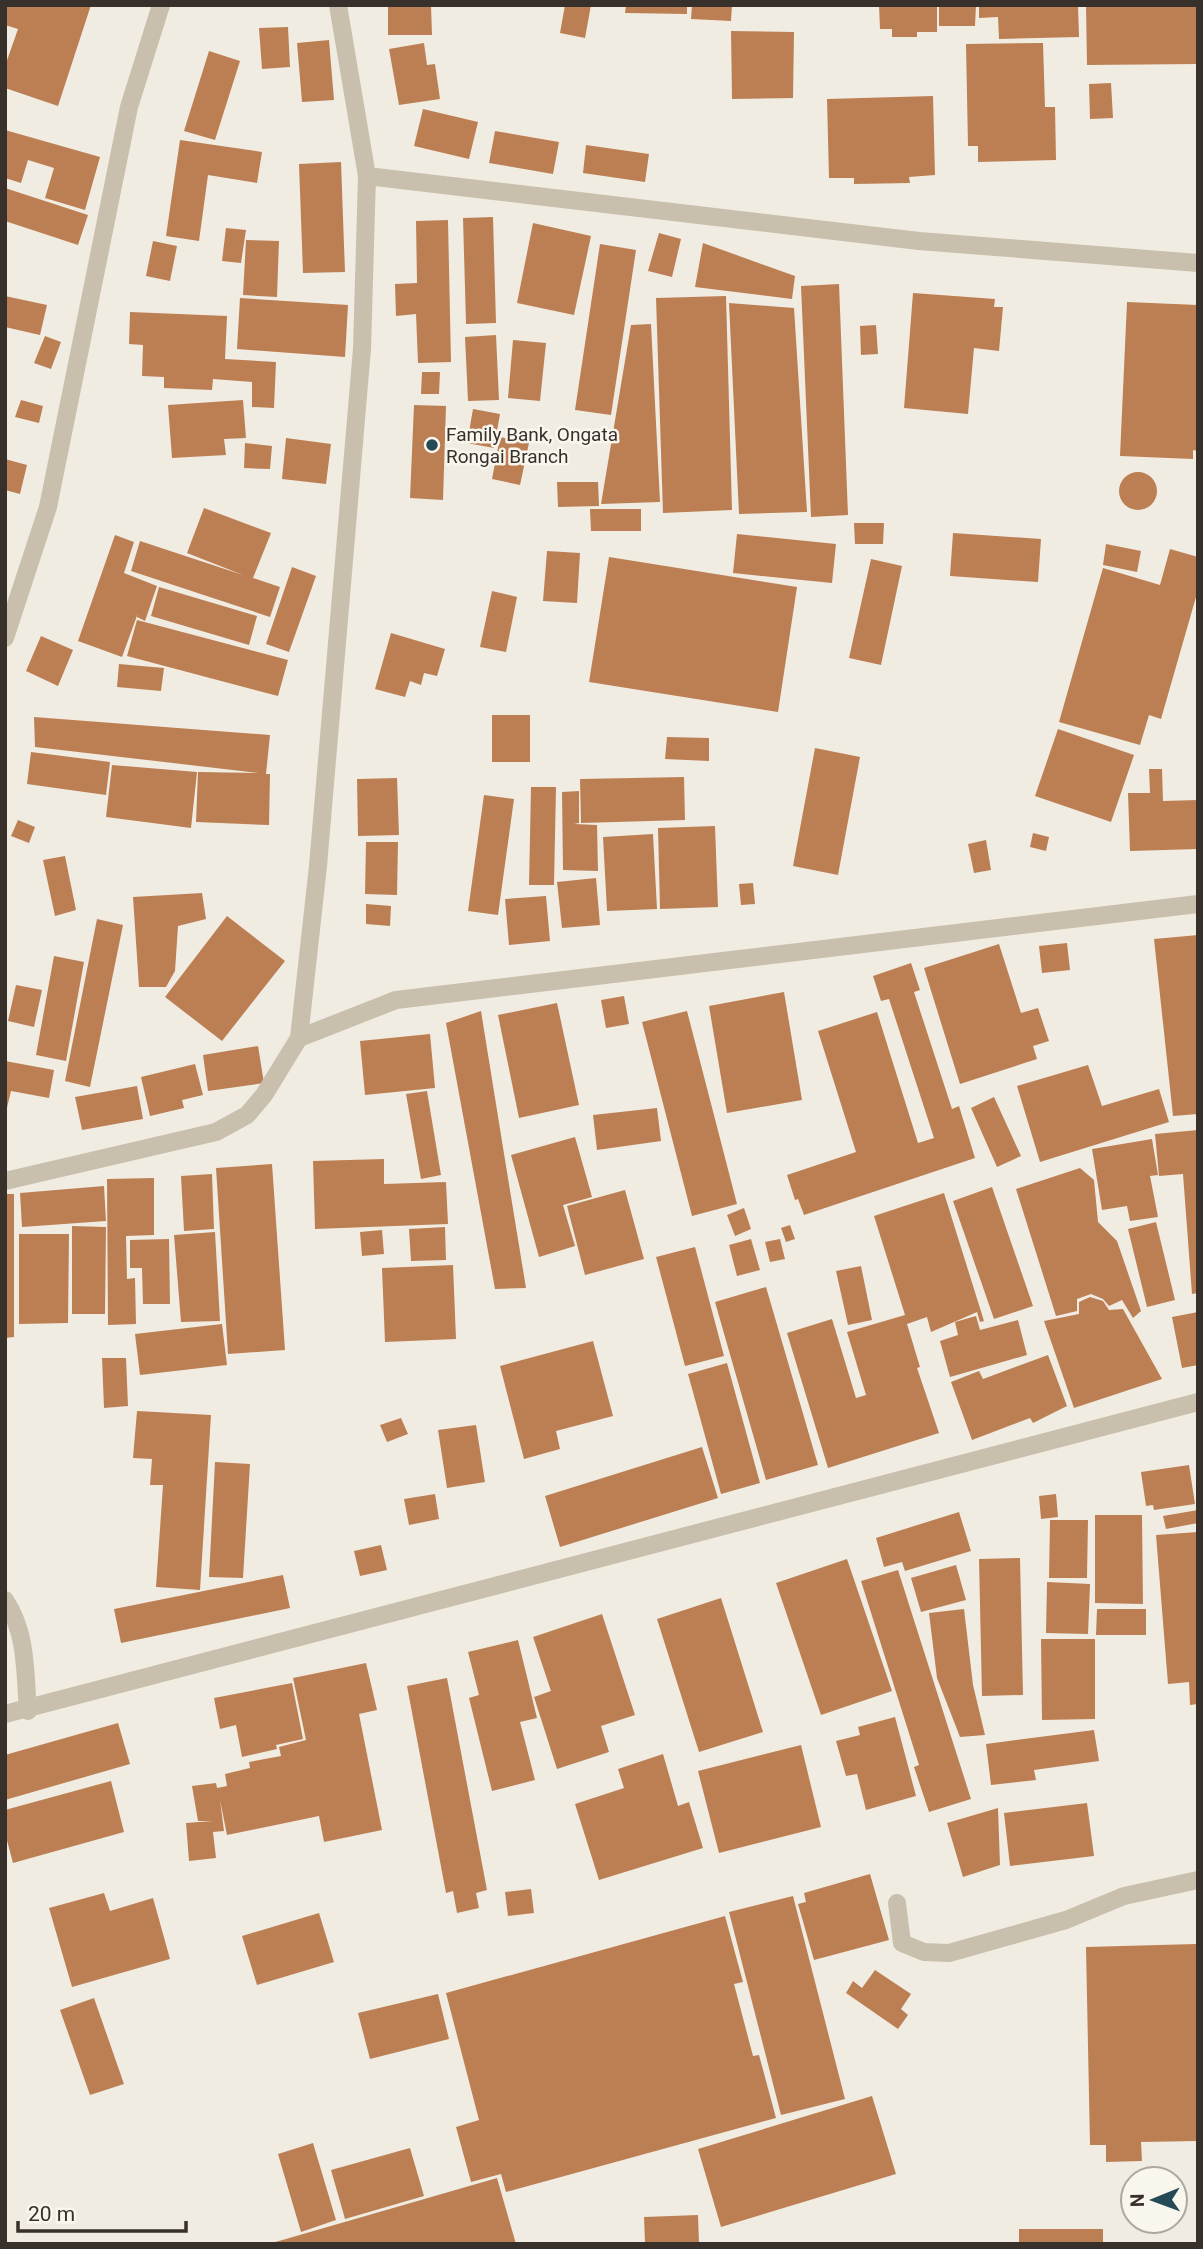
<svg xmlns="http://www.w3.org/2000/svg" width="1203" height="2249" viewBox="0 0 1203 2249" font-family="Roboto,sans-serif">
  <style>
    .building { fill: #bc7f54 }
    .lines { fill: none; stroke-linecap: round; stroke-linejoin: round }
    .minor { stroke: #c9bfad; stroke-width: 18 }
    .poi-dot { fill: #244a56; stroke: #f9f6ed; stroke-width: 2.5 }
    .labels { text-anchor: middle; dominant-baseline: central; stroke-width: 5; stroke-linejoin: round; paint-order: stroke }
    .poi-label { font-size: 19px; fill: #38312b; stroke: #f9f6ed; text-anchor: start }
  </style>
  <rect width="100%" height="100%" fill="#f1ece1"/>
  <path class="building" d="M6,5H91L58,106L5,88V66L18,29L5,25Z
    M388,5H431L432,35H388Z
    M565,5H591L585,38L560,33Z
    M626,5H687V14L625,13Z
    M692,5H732L731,21L691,19Z
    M879,5H937V32H917V37H892V29H880Z
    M939,5H976L975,26H939Z
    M979,5H1078L1079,37L999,39L998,17L979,18Z
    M1086,5H1198V64L1087,65Z
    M288,27L290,67L262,69L259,28Z
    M731,31L794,32L793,98L732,99Z
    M329,40L334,100L302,102L297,43Z
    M424,43L427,65L435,64L440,99L399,105L389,49Z
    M1043,43L1045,107H1055L1056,160L978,162V146H968L966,44Z
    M209,51L240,61L215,140L184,131Z
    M1111,83L1113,118L1090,119L1089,84Z
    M933,96L935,175L909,177L910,183L854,184V178H829L827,99Z
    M423,109L478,122L469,159L414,146Z
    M5,130L100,157L85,210L45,198L54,168L28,160L21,183L5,178Z
    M495,131L559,142L553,174L489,163Z
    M180,140L262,152L257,183L208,175L199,241L166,236Z
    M586,145L649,154L645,182L583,173Z
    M341,162L345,272L303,273L299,164Z
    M5,188L88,215L78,245L5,221Z
    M493,217L496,323L466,324L463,218Z
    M448,220L451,362L418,363L416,314L396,316L395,284L417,283L416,221Z
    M533,223L591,236L574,315L517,303Z
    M226,228L246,230L241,263L222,261Z
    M659,233L681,239L672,277L648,271Z
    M246,240L279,241L277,297L243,295Z
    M153,241L177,246L170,281L146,276Z
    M703,243L795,276L792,299L695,287Z
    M600,244L636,250L611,415L575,410Z
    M839,284L848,515L811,517L801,286Z
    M913,293L995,299L994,307H1003L999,351L974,348L968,414L904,408Z
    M5,296L47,305L40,335L5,327Z
    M726,296L732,510L663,513L656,298Z
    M240,298L348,305L345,357L237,349Z
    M1127,302L1198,305V451L1193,450V459L1120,456Z
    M729,303L794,308L807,512L739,514Z
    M130,312L227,316L225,359L276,362L274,408L252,407V382L213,379L212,390L164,388V377L142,376L143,345L129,344Z
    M651,324L660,502L601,504L631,325Z
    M876,325L878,354L861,355L860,326Z
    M496,335L499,400L468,401L465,337Z
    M45,336L61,342L51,369L34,363Z
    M513,340L546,343L540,401L508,398Z
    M422,372H440L439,394H421Z
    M21,400L43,406L39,423L15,417Z
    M243,400L246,438L224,439L226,455L172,458L168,405Z
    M414,405L446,406L443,500L410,498Z
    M473,409L500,414L494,448L467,443Z
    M500,437L529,443L520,485L492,479Z
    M286,438L331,444L326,484L282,479Z
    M245,443L272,446L270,469L244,468Z
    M5,459L27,465L20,494L5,490Z
    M1119 491a19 19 0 1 1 38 0a19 19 0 1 1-38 0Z
    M557,482H598L599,506L558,507Z
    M204,508L271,533L253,578L280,587L270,617L131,571L140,541L243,575L187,553Z
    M590,509H641V531H591Z
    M854,523H884L883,544H855Z
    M953,533L1041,539L1038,582L950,576Z
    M737,534L836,544L832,583L733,573Z
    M115,535L134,542L124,573L157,586L145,621L137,617L138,613L122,657L78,641Z
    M1106,544L1141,551L1137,572L1103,565Z
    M1170,549L1198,557V590L1161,719L1149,715L1140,745L1059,722L1103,568L1160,585Z
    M547,551L580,553L577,603L543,601Z
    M609,557L797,587L778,712L589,682Z
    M871,559L902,566L881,665L849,658Z
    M292,567L316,576L289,652L266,644Z
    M159,587L257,616L249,645L151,616Z
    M492,591L517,597L506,652L480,647Z
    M137,620L288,660L278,696L127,656Z
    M391,633L445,649L437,676L424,673L421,685L410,681L405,697L375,689Z
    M41,636L73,650L58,686L26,671Z
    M119,664L164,668L161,691L117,687Z
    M492,715H530V762H492Z
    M34,717L270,735L266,774H270L269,825L196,822L198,772L259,773L35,747Z
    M1058,729L1134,755L1111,822L1035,796Z
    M667,737L709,738V761L665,759Z
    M815,748L860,757L838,875L793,866Z
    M31,752L110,762L106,795L27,784Z
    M112,765L197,772L191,828L106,817Z
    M1149,769H1162L1163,801L1198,800V849L1130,851L1128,793H1150Z
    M684,777L685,820L581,823L580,779Z
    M397,778L399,835L358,836L357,779Z
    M531,787H556L554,885H529Z
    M579,791V823L574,824L597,825L598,871L563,870L562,792Z
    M484,795L514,799L498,915L468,911Z
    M18,820L35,827L29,843L11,836Z
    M715,826L718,907L660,909L658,828Z
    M1033,833L1049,837L1046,851L1030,847Z
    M653,834L657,909L607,911L603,837Z
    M986,840L991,870L974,873L968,844Z
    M366,842H398L397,895L365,894Z
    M65,856L76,910L55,916L43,860Z
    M596,878L600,925L562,928L557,882Z
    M753,883L755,904L741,905L739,884Z
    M202,893L206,919L178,926L175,971L166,987H139L133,897Z
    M546,896L550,941L509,945L505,899Z
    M366,904L391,906L390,926L366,924Z
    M227,916L285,961L222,1041L165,997Z
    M97,919L123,925L90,1087L65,1081Z
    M1198,935V1114L1173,1116L1154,939Z
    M1067,943L1070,970L1042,973L1039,946Z
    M999,944L1021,1013L1038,1008L1049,1041L1033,1046L1037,1059L960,1084L924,968Z
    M54,956L84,962L66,1061L36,1055Z
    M911,963L920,990L914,992L952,1109L959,1106L975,1158L804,1215L798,1199L795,1200L787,1175L856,1152L818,1031L877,1012L918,1143L934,1138L889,999L881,1001L873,976Z
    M16,985L42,990L34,1027L8,1021Z
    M784,992L802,1100L727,1113L709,1006Z
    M624,996L629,1024L606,1028L601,1000Z
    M557,1003L579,1105L519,1118L498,1015Z
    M481,1011L506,1166L526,1288L495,1289L446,1023Z
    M687,1011L737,1204L692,1216L642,1022Z
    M430,1034L435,1088L365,1095L360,1041Z
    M258,1046L264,1083L208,1091L203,1055Z
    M5,1061L54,1070L49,1098L11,1091L5,1116Z
    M195,1064L203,1095L182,1100L184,1108L150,1116L141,1077Z
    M1088,1065L1102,1106L1159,1089L1169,1122L1040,1162L1017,1086Z
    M137,1086L143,1119L82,1130L75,1097Z
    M427,1091L441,1175L421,1179L406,1094Z
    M994,1097L1021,1156L997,1167L971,1108Z
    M657,1108L661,1141L597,1150L593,1115Z
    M1198,1130V1293L1192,1294L1183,1174L1159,1176L1155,1134Z
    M575,1137L592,1197L563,1205L575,1246L539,1257L511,1155Z
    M1152,1139L1158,1175L1150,1176L1158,1217L1130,1221L1127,1206L1102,1210L1092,1149Z
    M384,1159V1184L446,1182L448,1224L315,1229L313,1161Z
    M272,1164L285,1350L228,1354L216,1168Z
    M1080,1168L1094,1180L1098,1222L1117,1241L1141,1311L1133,1318L1122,1300L1109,1306L1103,1299L1091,1294L1077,1299V1311L1056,1316L1016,1189Z
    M212,1174L214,1229L184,1231L181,1176Z
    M154,1178V1235L126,1236L127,1279L135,1278L136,1324L108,1325L107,1179Z
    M104,1186L106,1221L22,1227L20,1193Z
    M992,1187L1033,1306L994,1319L953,1201Z
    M625,1190L644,1259L585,1275L567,1206Z
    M944,1193L984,1321L980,1322L977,1312L931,1332L927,1317L907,1324L920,1367L917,1368L939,1433L828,1468L787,1333L832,1319L856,1398L866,1395L847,1332L905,1315L874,1216Z
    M5,1194H14V1337L5,1338Z
    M744,1208L751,1229L735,1236L727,1215Z
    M1156,1222L1175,1300L1147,1307L1128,1229Z
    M790,1225L795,1239L786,1242L781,1228Z
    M72,1226L106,1227L105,1314H72Z
    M445,1227L446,1260L411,1261L409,1229Z
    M382,1230L384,1254L362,1256L360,1232Z
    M215,1232L220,1321L181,1322L174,1235Z
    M19,1234H69L68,1323L19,1324Z
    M169,1239L170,1304H143L142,1268H130V1240Z
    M751,1239L760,1270L737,1276L729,1245Z
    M780,1239L785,1259L770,1262L765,1242Z
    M695,1247L724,1356L685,1366L656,1257Z
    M453,1265L456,1339L385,1342L382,1268Z
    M861,1266L872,1320L848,1325L836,1271Z
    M766,1287L818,1465L766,1480L715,1302Z
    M1090,1297L1103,1301L1109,1310L1123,1309L1162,1379L1074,1408L1044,1321L1079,1314V1302Z
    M1198,1312V1365L1182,1368L1172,1317Z
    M976,1316L980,1330L1018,1320L1027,1355L950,1377L940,1341L958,1335L955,1322Z
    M222,1324L227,1365L140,1375L135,1334Z
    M593,1341L613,1416L556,1431L560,1449L524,1459L500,1366Z
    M1048,1355L1067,1406L1033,1423L1030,1418L972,1440L951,1382L979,1371L983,1379Z
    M102,1358H126L128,1406L104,1408Z
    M727,1363L760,1483L721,1494L688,1374Z
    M137,1411L211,1415L200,1590L156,1587L163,1485H150L152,1459L133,1458Z
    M401,1418L408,1434L387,1442L380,1425Z
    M476,1425L485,1482L447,1488L438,1430Z
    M702,1447L718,1498L560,1547L545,1496Z
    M215,1462L250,1464L243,1578L209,1577Z
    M1189,1465L1195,1504L1154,1510L1153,1505L1146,1506L1141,1472Z
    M435,1494L439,1519L409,1525L404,1499Z
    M1056,1494L1058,1517L1041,1519L1039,1496Z
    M1198,1510V1523L1166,1529L1163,1516Z
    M959,1512L971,1551L905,1571L902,1562L884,1567L876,1538Z
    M1095,1515H1142L1143,1604L1095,1603Z
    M1050,1520H1088L1087,1578H1049Z
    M1198,1532V1704L1190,1705L1189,1682L1168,1684L1156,1535Z
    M381,1545L387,1570L360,1576L354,1551Z
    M1020,1558L1023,1695L982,1696L979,1559Z
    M847,1559L892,1691L821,1715L776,1583Z
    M956,1565L966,1600L921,1612L911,1578Z
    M898,1570L971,1799L929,1812L914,1767L919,1765L861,1581Z
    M283,1575L290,1608L121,1643L114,1609Z
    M1047,1582L1090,1584L1088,1634L1046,1633Z
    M721,1598L763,1732L699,1752L657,1619Z
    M964,1609L973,1685L985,1735L960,1737L937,1678L929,1613Z
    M1097,1609H1146V1635H1096Z
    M602,1614L635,1715L601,1726L609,1752L557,1769L534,1697L551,1691L533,1637Z
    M1041,1639H1095V1719L1042,1720Z
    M518,1640L537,1718L520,1722L535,1780L492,1791L469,1698L479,1695L468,1652Z
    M366,1663L377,1710L359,1714L382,1830L324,1842L319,1816L227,1835L220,1800L224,1831L213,1832L216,1858L189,1861L186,1823L213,1821H198L192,1786L216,1783L217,1788L227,1786L225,1774L250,1768L249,1762L281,1756L279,1747L306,1740L293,1678Z
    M447,1678L487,1890L476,1893L479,1908L457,1913L453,1891L446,1893L407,1686Z
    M292,1683L303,1739L276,1745L277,1749L242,1757L236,1725L220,1729L214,1698Z
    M895,1717L916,1796L866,1810L857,1774L846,1776L836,1741L860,1735L858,1727Z
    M118,1723L130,1764L5,1800V1755Z
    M1094,1730L1099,1761L1034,1770L1036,1780L991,1785L986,1744Z
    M801,1745L821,1827L719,1853L698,1771Z
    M663,1754L678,1806L689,1802L703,1848L599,1880L575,1804L624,1788L618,1769Z
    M111,1781L124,1832L13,1863L5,1833V1810Z
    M1087,1803L1094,1856L1010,1866L1004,1813Z
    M998,1808L1000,1865L963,1877L947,1823Z
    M870,1874L889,1940L814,1960L798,1904L806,1902L804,1893Z
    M531,1889L534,1913L508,1916L505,1892Z
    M104,1893L110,1911L153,1898L170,1959L72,1987L49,1908Z
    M793,1896L845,2099L781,2115L729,1912Z
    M319,1913L334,1962L257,1985L242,1936Z
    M725,1916L743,1982L734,1984L753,2056L759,2055L776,2118L506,2192L501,2174L471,2182L456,2127L479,2120L446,1993Z
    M1196,1944L1198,2141L1141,2142L1142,2161L1106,2162V2145H1090L1086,1947Z
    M875,1970L911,1994L901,2009L908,2015L898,2029L846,1993L853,1981L862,1988Z
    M438,1994L449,2039L370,2059L358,2013Z
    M94,1998L124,2084L90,2095L60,2010Z
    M872,2096L896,2174L721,2227L698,2149Z
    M313,2143L336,2220L301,2232L278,2154Z
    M410,2148L424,2196L345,2219L331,2170Z
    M497,2178L516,2244H272V2243Z
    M698,2215L699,2244H645L644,2217Z
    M1019,2229H1103V2244H1019Z"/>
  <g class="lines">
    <path class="minor" d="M367,176L919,241L1198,263
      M5,638L48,507L129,107L161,5
      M299,1038L396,1000L1198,904
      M5,1181L216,1132L247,1115L264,1095L299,1038L318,866L362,349L367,176L338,5
      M5,1600C27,1632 25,1674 28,1711
      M5,1714L1198,1402
      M897,1903L902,1943L924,1952L949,1953L1066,1920L1124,1896L1198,1880"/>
  </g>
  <circle class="poi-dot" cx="432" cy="445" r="7"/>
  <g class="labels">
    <g class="poi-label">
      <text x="446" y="434">Family Bank, Ongata<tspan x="446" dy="22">Rongai Branch</tspan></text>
    </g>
  </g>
  <rect width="1203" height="2249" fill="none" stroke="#38312b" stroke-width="14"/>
  <g transform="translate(1154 2200) rotate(269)"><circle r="33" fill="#f9f6ed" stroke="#aca79f" stroke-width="2"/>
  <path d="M0-5L12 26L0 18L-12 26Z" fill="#244a56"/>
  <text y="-10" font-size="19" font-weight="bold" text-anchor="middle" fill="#38312b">N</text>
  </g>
  <path d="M18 2221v10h168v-10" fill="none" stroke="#38312b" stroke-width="3.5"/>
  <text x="28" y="2221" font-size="21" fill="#38312b" stroke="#f9f6ed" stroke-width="5" paint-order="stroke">20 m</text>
</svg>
